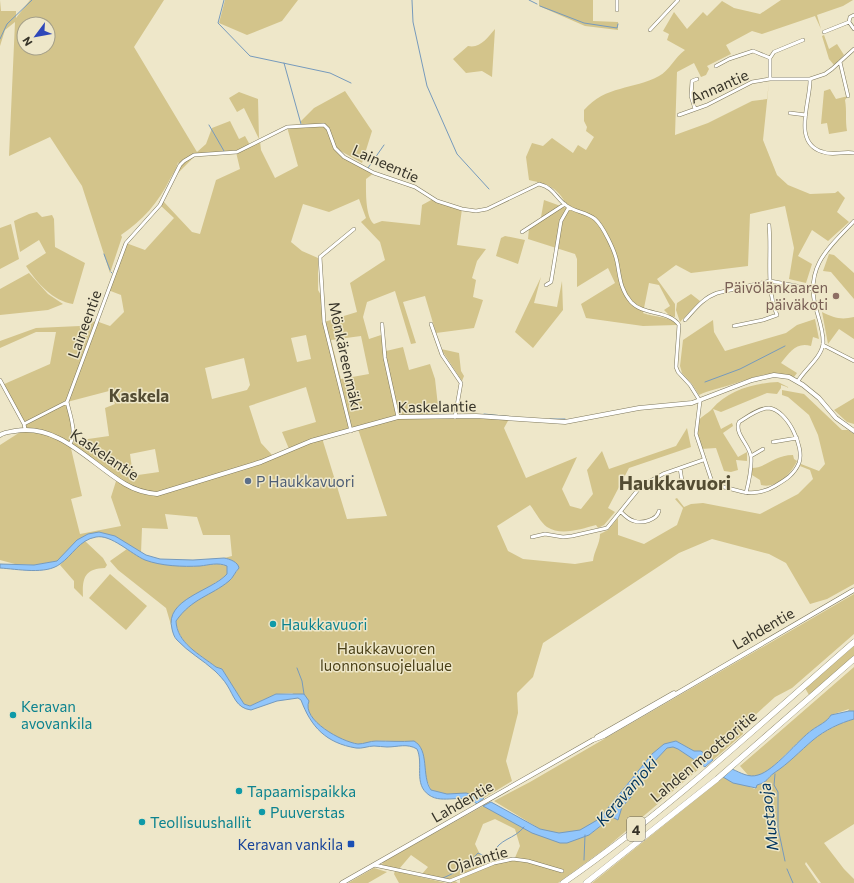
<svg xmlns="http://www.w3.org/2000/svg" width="854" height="883" viewBox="0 0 854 883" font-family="Commissioner,sans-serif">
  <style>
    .green { fill: #d3c48b; fill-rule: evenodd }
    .water { fill: #91c6fc; stroke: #769abc }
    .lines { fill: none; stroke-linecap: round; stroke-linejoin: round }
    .stream { stroke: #769abc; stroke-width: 1 }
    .street-casing { stroke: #7e785d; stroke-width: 4 }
    .secondary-casing { stroke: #7e785d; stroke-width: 5 }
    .highway-casing { stroke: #7e785d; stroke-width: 6 }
    .street { stroke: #fff; stroke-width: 3 }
    .secondary { stroke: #fff; stroke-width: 4 }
    .highway { stroke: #fff; stroke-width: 5.5 }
    .education-dot { fill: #8d6e63; stroke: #eee7c9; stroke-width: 1.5 }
    .service-dot { fill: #5c6f8a; stroke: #eee7c9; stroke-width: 1.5 }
    .culture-dot { fill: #0f9aa8; stroke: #eee7c9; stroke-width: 1.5 }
    .transit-dot { fill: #1a4fb4; stroke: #eee7c9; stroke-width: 1.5 }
    .labels { text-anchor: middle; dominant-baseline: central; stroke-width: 3; stroke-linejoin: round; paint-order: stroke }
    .shield { fill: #eee7c9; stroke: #6d6958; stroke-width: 1 }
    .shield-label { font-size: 14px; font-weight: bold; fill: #363328 }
    .street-label { font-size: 15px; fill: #363328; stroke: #eee7c9 }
    .education-label { font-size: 15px; fill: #785e54; stroke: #eee7c9; text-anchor: end }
    .service-label { font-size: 15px; fill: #4e5e75; stroke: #eee7c9; text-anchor: start }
    .culture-label { font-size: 15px; fill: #0d838f; stroke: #eee7c9; text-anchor: start }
    .park-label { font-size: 15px; fill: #4b4118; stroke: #eee7c9 }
    .transit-label { font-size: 15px; fill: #164399; stroke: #eee7c9; text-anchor: end }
    .water-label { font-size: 16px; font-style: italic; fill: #02355e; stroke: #eee7c9 }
    .quarter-label { font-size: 17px; font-weight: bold; fill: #534c33; stroke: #eee7c9 }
    .district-label { font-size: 19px; font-weight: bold; fill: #534c33; stroke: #eee7c9 }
  </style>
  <rect width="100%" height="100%" fill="#eee7c9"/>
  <path class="green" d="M0,0L1,11H16V18L30,0H164L134,47L197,152L206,144L212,128L230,121L239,139L245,136L250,145L260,141L261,150L275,178L298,166L287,127L303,125L300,122L314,108L345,91L372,131L362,163L337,149L344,157L374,173L366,179C366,190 365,217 374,224L382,221L420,225L422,205L433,199L462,209L457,245L486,249L477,261L472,278L476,280L473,297L483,300L474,328L436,333L425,296L403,302L416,343L411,344L395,291L367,302L363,317L369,339L384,334L386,351L403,347L409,370L430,364L435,379L439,415L398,417L476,416L509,419L504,428L526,478L577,457L562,489L570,506L581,509L593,494L587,470L602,451L609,469L676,446L687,428L691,447L629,468L608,508L615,512L604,525L598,528L596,525C581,529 561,536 547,527C540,522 535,511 530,505L497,526L508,551L523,559L575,564L593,561C594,551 600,544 600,534L608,530L618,518V535L644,544L677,525L683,508L675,499L677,498L684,507L691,504L703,503L760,514L798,494L813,479L810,470L800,466L801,464L819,471L825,464L818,435L809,415L788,397L782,395V390L804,394L842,430H848L854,434V584L827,599L810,604L786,563L769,554L712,539L679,553L543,643L533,677L517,693L518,713L506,761L512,781L484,798L466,793L447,794L431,790L425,775L424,763L414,741C401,742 387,740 374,741C369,742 364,744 359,744C341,743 306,722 307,703L292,693L276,694L250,706L244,704L222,669L216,667C199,654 177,643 176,620L182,612L195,601L230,580L239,568L231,560L224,558L232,556L230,535H203L197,517L165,514L168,529L142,528L141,553L115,536L99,532L66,552L57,561L34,565L15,564L0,560V445L25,429L35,430L27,428L2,385L50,364L56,332H36L0,348V341L36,328L80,326L96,321L110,326L124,312L121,295L108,290L126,243L145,250L174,218L160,205L163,201L192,232L200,234L216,180L240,169L236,152L225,154L198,153L175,176L180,165L178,162C177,168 173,174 170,179C158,203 143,220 121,235L122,237L110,273L82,186L50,137L9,156L15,22L5,30L0,46ZM24,24H48V48H24ZM359,199L366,218L361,222L380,242L385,260L350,283L357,312L324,322L322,297L318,290V258L302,251L291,242L303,204L329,212ZM306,335L311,359L297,362L291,338ZM361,336L369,374L341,379L331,340ZM244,358L250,385L247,390L212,399L205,368ZM306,387L316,422L282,432L289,449L274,457L261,443L249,406ZM109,391L115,404L105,408L109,436L74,441L72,446L117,478L111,497L121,526L80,534L71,499L82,496L70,444C77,432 70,415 67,402ZM358,429L387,516L347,519L322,438ZM155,449L159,472L138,475L132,468L130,454Z
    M225,0H298L282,21L247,35L219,23Z
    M539,0H593V21L618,22V30L585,26L539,6Z
    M781,0H853L843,6L817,15L821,29L815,16L762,34L752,31L726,45L731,54L707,66L709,69L706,75L701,77L694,63L677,72L675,135L708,123L752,101L767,99L769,82L763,140L777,175L788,185L810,194L835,193L838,191L845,198L837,212L849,222L828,241L812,230L798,256L812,264L806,283L789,279L794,248L785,206L750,214L748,266L691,273L676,265L657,279L675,304V317L670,316L664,310L670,306L659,285L649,283L643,313C655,318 668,315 677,325L643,326L586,318L581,304L615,283L608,268L577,287V259L575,254L528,239L529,228L543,220L541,217L544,200L569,209C558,188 551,185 529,180L526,157L532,143L543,146L552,138L573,153L578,145L586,150L594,137L586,131L587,127L584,121V110C606,85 633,90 659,76C669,71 675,57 685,50L667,40L669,34L663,31L674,12L687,29L703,12L707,16L722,1L734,8L760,14Z
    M495,29L492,77L482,71L466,73L453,59L468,46C480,49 488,37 495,29Z
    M824,35L829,49L837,44L844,55L834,65L829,59L822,36Z
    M830,89L836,99L848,96L845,100C847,111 845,120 847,131L829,134L827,123L821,124L824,91Z
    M239,92L258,99L259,139L244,108L237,112L229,98Z
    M37,212L42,217L52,215L54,219L55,247L85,263L73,304C53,301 37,283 26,266L46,253L39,240L20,252L14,221L29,214Z
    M11,224L19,259L0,269V228Z
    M505,236L525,240L518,264L496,256L501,238Z
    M829,254L834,255L854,273V299L831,272L823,271Z
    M29,273L48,294L63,304L48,310L0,315V289Z
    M541,277L534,303L557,307L562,281L563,310L533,348L515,332Z
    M691,294L700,301L680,322L676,310L677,303Z
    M822,312C834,318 841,320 854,317V339L839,329L828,344Z
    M815,319L819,339L813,337L811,346C796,342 790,352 781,363L797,373L794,377C768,370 758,376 733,384C721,388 709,390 699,395L692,384L682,373L680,366L683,340L713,320L714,332L725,351L786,333L797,325Z
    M441,349L459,353L461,371L464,376L462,381Z
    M778,382L790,388L781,385V388L777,394L767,393L721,412L713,409L721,429L732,423L733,426L723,433L738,457L747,452V461L736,460L738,470L731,472L724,471L716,448L701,449C700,442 696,431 697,425C699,416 707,415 712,409C727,391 754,383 778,382Z
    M854,398V424L847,422L834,410Z
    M793,455L794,459L797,461C791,474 777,489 761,485L760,480L752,475V468C766,468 774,455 793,455Z
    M85,541L103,558L107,565L105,568C85,569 82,577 83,597L74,588V581L60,565L78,545Z
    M127,549C148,564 174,567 199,566C208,565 218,562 227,566V575L177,608L171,625L166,608L118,570L110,561Z
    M110,574L147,606L126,630L89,598Z
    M854,594V634L792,688L775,697L741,728L743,734L713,760L706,754L694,751L676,741L664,744L652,754L617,796L595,825L563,836L540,829L494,801L530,782Z
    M854,646V656L809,695L805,688Z
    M854,667V711H848L849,709L831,715L828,720L810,731L767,772L758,776H747L748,775L740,766Z
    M854,719V824L824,843L844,869L854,879V883H821L806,862L805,864L818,883H592L724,777L755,789L757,785C768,782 767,778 774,773C788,764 800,751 813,740C824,731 840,723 854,719Z
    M673,747C684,751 694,758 700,768L606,848L558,883H460V879L500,862L514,860L520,846L515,829L495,819L483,824L475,844L485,865L450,880L422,874L428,867L411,855L399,869L382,865L383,862L483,806L524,828L543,834L589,835L613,817L631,797L637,780L660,755L667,748Z
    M374,868L387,872L368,883H348Z
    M395,871L446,883L455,881L458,883H399L394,874Z"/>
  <path class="water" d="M99,532L115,536L146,555L160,559L193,560L224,558C230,559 238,562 239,568C235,572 233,578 229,581C211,596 192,598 176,621C177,643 199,654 216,667L222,669L244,704L250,706L276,694H304L309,701C301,720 342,742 358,744C364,744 370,741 376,741C389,741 401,742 414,741C430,750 421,776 431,790L447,794L466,793L484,798L477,804C463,792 443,805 429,795C413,784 424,764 417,749C407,743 398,747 387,747C383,747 378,746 374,746C368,746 362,749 356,748C326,743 311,727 301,700L298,698L277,701L251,710C236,708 234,696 227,685C224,680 219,675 215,671C203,660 188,652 177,640C174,637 173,633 172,629C164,599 212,591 227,574V566C218,562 209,565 200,566C183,567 161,566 145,560C131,554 111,534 96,537C79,540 73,555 60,564C46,575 17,569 0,568V564L34,565L57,561L77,540L88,534Z
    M849,711H854V719C840,723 825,730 813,740C800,751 788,764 774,773C767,778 768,782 757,785L756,788L733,783L723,777L732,769C741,773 749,778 758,775C774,771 798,740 812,730C819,725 827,722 831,715Z
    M676,741L694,751H701L713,760L705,767L678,749L673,747L667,748L637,780L631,797L622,807L618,820L612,817L589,835L567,843H560L532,833L483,806L491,802L540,829L559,833L580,830L599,819L652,754L664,744Z"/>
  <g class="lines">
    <path class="stream" d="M224,0L218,23L250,56L330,73L351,83
      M412,0L413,22L427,86L457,154L489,189
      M529,0L537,4
      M540,6L584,23L617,28L618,24
      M0,39L7,24L32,0
      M284,63L301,124
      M209,125L224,151
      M368,168L384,145
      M104,254L110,270
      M111,272L112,273
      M705,382L740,369L785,346
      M484,414L513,417
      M550,419H565
      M297,668L302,681L304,694
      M775,774L774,785L778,792V828L785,861
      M493,854C499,838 514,840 524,827
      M584,860L585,835
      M787,869L793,883
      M443,878C461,870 465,867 478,853L487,857"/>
    <g class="street-casing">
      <path id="street" d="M617,10V0
        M849,22L850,17L854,15
        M650,30L678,0
        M824,32L849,22L854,29
        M770,58L774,52L803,40
        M840,62L848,96
        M716,66L729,59L753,51L770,58V79
        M810,79C811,101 791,143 823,152C833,156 843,151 854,153
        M695,109L691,96L692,81L697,79
        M790,113L806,115
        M679,115L707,105L752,82L770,79H810L825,74L832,69L854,49
        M522,232L565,204
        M546,285L551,282L561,221L569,207
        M685,320C695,309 703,298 717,293L770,281L813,289
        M382,324L385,358L398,417
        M431,324L442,355L461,383L455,417
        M734,326L763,320L777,315C765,286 772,255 769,225
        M823,345L854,361
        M0,380L24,424L25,429
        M798,381C805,369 821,358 823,344C824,331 818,317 815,305C806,264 830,247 854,221
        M24,424L67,402
        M351,431L324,322L320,257L354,229
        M773,442L797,438
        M70,444C77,432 70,415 67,402L126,243L160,205L180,165L184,161L194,155L237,152L287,127L324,125L328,129L335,148L344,157L374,173L415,187L437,201L462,209L476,211L487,209L539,184C555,188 555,198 567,206C575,212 587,212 595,219C603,226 615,251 617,262C620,277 620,289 631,302C644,316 669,310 679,325L676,367L678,372L690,385L700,401L696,434L712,482L716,485L743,492C755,494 765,492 775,486C785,480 794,475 799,463C805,447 787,410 769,408C759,408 747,417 739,422C734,434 750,445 751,457C752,469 749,481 746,493
        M751,456L763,449
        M680,468L682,481
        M621,512C625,516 629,520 634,521C642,524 657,520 659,511
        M532,537L545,534L563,537L572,536L607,528L641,486L663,474L703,460
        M374,865L450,881L494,863L513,859L528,861L562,871"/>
    </g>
    <g class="secondary-casing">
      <path id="secondary" d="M0,435C5,432 10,432 15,431C59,423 91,464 125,484C135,490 146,493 157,494L261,462L311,441L398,417L476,416L565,422L639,408L692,403L752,380L774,375L789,377L803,385L819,398L836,418L854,431
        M597,737L674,693
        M342,883L593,740L604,736L854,590"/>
    </g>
    <g class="highway-casing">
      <path id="highway" d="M563,883C667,811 759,725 854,642
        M586,883L717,779L854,659"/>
    </g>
    <use href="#street" class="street"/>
    <use href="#secondary" class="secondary"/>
    <use href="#highway" class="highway"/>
  </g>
  <circle class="education-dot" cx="836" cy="296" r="4"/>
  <circle class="service-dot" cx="248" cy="481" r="4"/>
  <g class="culture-dot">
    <circle cx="273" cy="624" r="4"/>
    <circle cx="13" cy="715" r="4"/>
    <circle cx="239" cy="791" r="4"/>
    <circle cx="262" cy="812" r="4"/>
    <circle cx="142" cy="822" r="4"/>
  </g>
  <rect class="transit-dot" x="347" y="840" width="8" height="8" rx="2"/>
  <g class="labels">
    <rect class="shield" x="627" y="817" width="18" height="24" rx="3"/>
    <g class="shield-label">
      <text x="636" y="829">4</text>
    </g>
    <g class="street-label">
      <text transform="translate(719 86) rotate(-24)">Annantie</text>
      <text transform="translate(386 163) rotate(24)">Laineentie</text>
      <text transform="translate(84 324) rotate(-70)">Laineentie</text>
      <text transform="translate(346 356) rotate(78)">Mönkäreenmäki</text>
      <text transform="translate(437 406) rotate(-1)">Kaskelantie</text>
      <text transform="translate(105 454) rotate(34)">Kaskelantie</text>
      <text transform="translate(763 628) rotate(-30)">Lahdentie</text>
      <text transform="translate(703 756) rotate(-40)">Lahden moottoritie</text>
      <text transform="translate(462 801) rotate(-30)">Lahdentie</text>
      <text transform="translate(477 859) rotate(-16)">Ojalantie</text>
    </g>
    <g class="education-label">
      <text x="828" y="287">Päivölänkaaren<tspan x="828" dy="17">päiväkoti</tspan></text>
    </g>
    <g class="service-label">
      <text x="256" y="481">P Haukkavuori</text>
    </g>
    <g class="culture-label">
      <text x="281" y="624">Haukkavuori</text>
      <text x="21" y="706">Keravan<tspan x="21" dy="17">avovankila</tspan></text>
      <text x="247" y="791">Tapaamispaikka</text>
      <text x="270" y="812">Puuverstas</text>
      <text x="150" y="822">Teollisuushallit</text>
    </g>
    <g class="park-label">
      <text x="386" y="648">Haukkavuoren<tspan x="386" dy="17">luonnonsuojelualue</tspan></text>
    </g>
    <g class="transit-label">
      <text x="343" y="844">Keravan vankila</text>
    </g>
    <g class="water-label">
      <text transform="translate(626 791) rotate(-49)">Keravanjoki</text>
      <text transform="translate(768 817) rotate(-97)">Mustaoja</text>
    </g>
    <g class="quarter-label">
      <text x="139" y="395">Kaskela</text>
    </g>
    <g class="district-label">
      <text x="675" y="482">Haukkavuori</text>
    </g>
  </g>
  <g transform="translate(36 36) rotate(238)"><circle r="19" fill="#eee7c9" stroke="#a49f89"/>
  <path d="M0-3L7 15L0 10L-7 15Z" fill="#2f48b9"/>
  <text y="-6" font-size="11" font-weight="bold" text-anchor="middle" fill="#363328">N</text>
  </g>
</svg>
